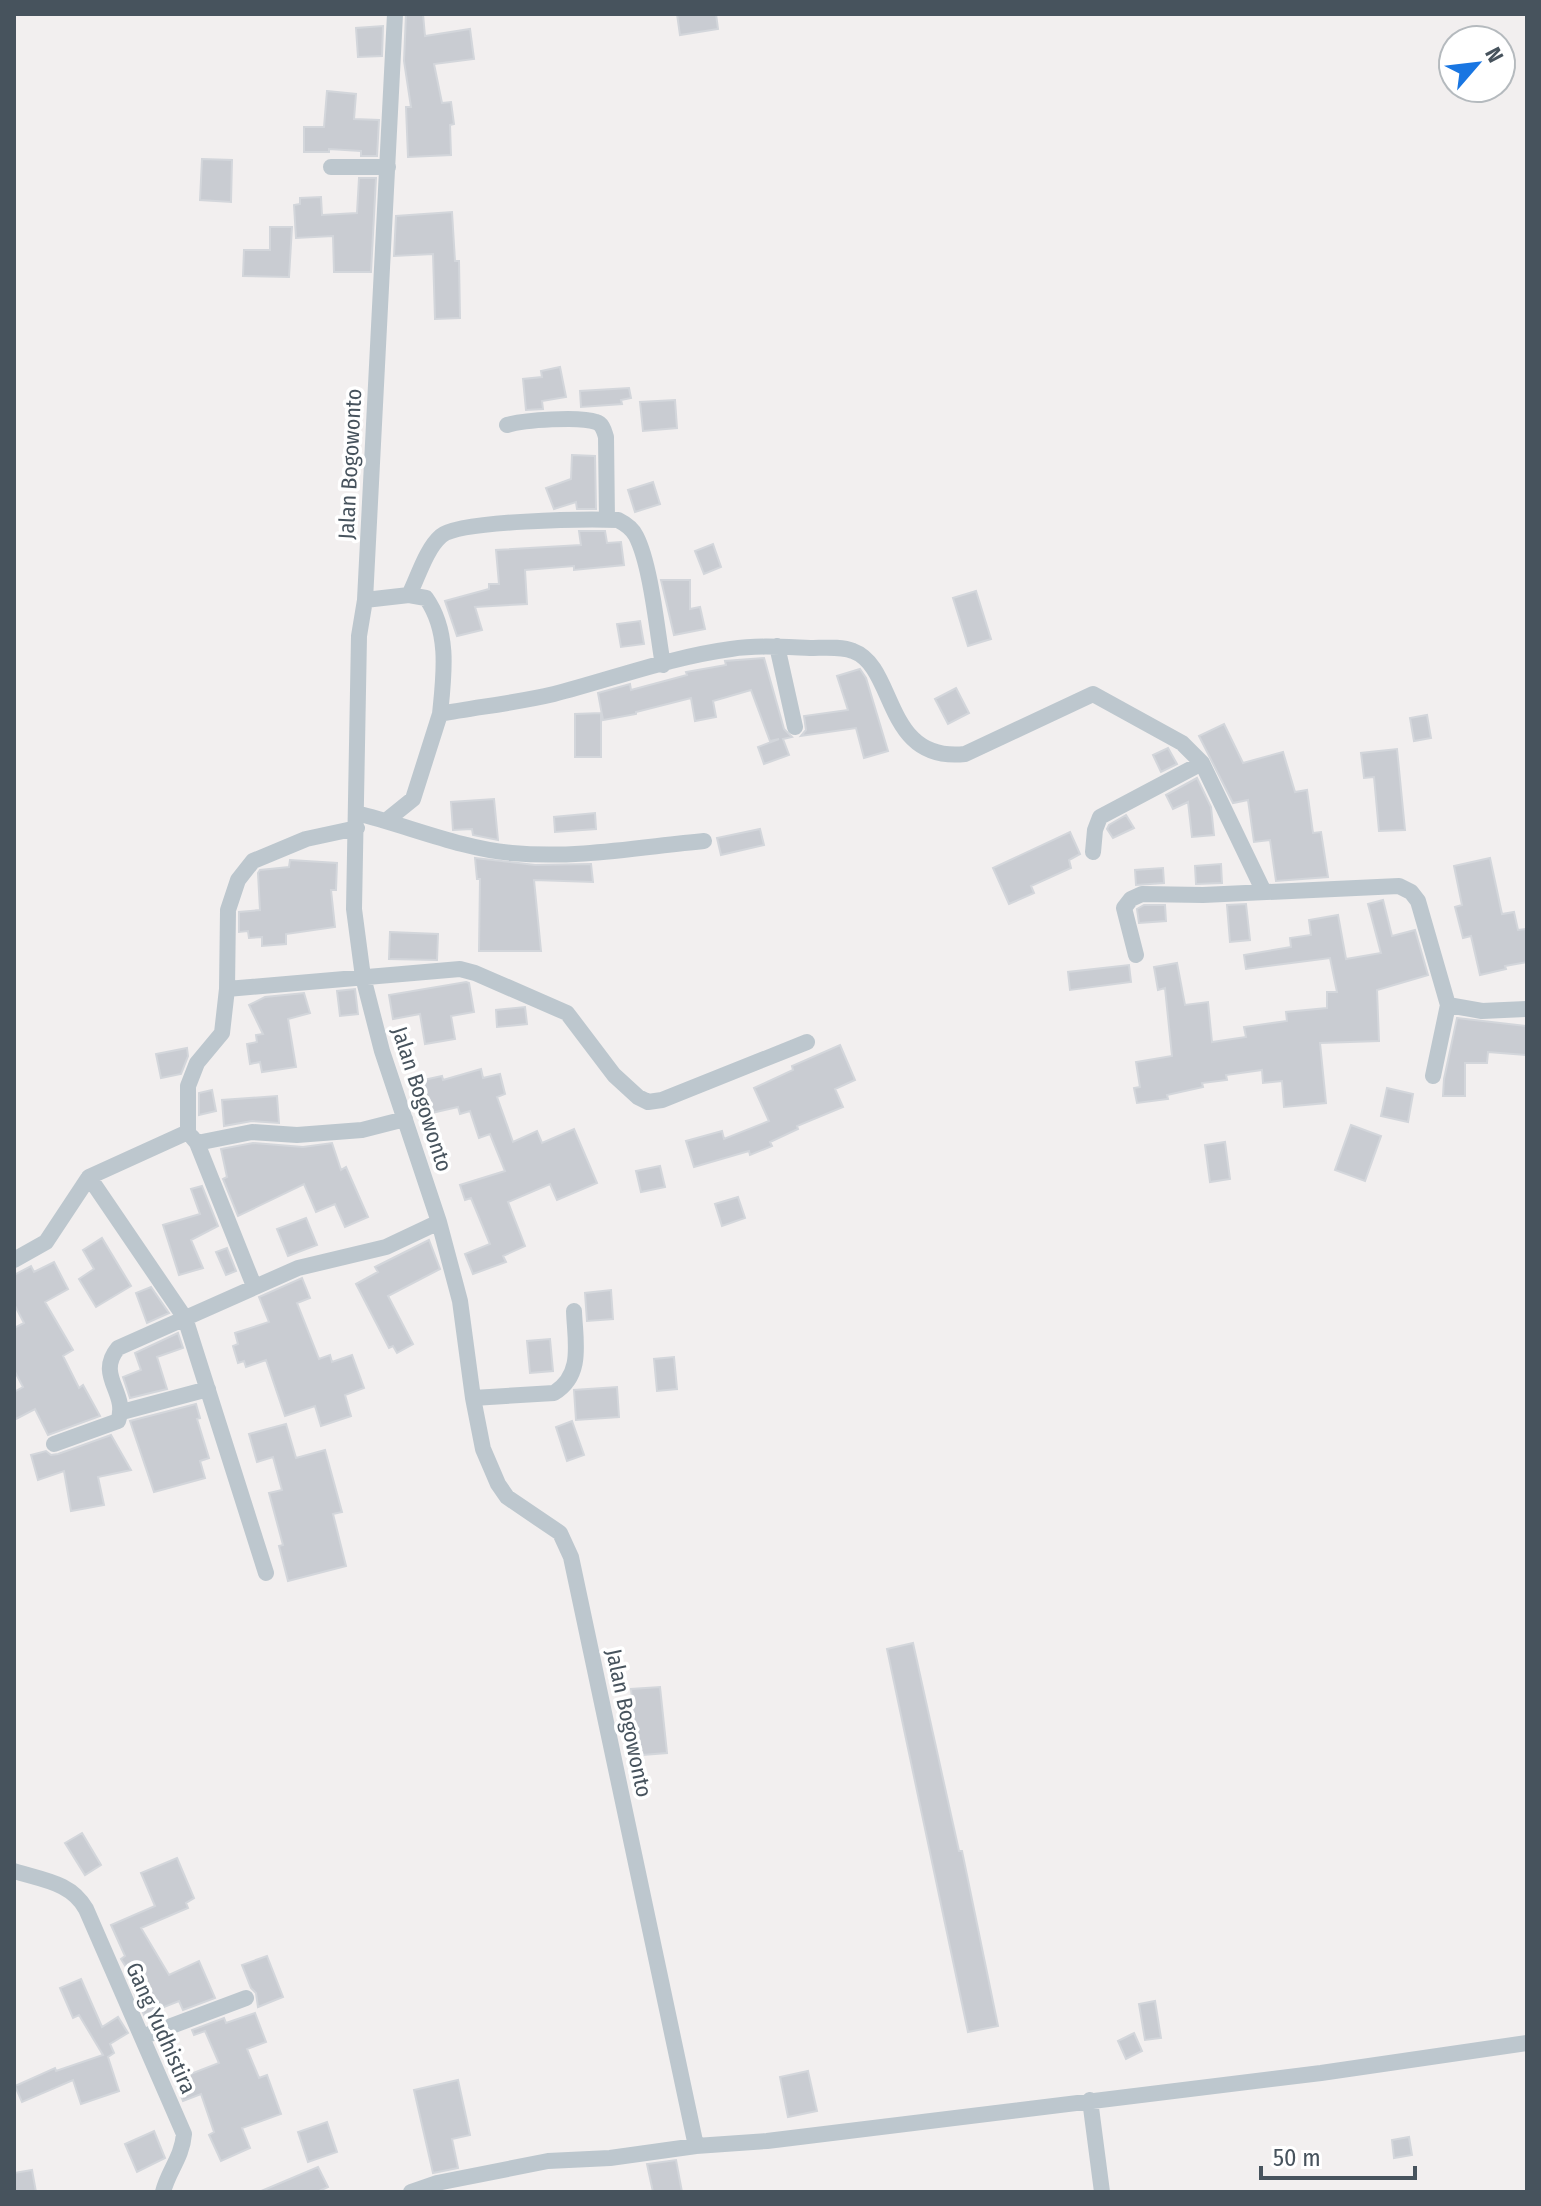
<svg xmlns="http://www.w3.org/2000/svg" width="1541" height="2206" viewBox="0 0 1541 2206" font-family="'Fira Sans Condensed',sans-serif">
  <style>
    .building { fill: #c9ccd2; stroke: #d3d6db; stroke-width: 2 }
    .lines { fill: none; stroke-linecap: round; stroke-linejoin: round }
    .street { stroke: #bdc7ce; stroke-width: 16 }
    .labels { text-anchor: middle; dominant-baseline: central; stroke-width: 7; stroke-linejoin: round; paint-order: stroke }
    .street-label { font-size: 22px; fill: #47535d; stroke: #fff }
  </style>
  <rect width="100%" height="100%" fill="#f2efef"/>
  <path class="building" d="M406,14H423L425,36L470,29L474,59L434,64L442,103L451,102L454,124L450,125L451,155L408,157L406,107H411L404,61Z
    M677,14H716L718,29L680,35Z
    M383,26L382,56L358,57L356,28Z
    M327,91L356,94L354,119L379,120L377,156H361V151L329,149V152H304V127H324Z
    M202,159L232,160L231,202L200,200Z
    M359,178H376L371,272H334L333,236L296,238L294,205L300,204V198L321,197L322,215L357,213Z
    M452,212L455,261H459L460,318L435,319L433,254L394,256L396,216Z
    M270,227H292L289,277L243,276L244,250H270Z
    M560,367L566,397L542,401L543,409L526,410L523,379L542,377L541,371Z
    M629,388L631,398L621,400L622,404L581,407L580,391Z
    M675,400L677,428L643,431L640,402Z
    M572,455L595,456L596,509H577L576,502L554,509L546,488L571,479Z
    M653,482L660,504L635,512L628,490Z
    M579,531H605L607,543L621,542L624,565L574,570V566L525,570L527,604L475,607L482,630L457,636L445,601L489,589V584H499L496,550L581,545Z
    M713,544L721,567L704,574L695,551Z
    M661,580H690V609L700,607L705,629L674,635Z
    M976,591L991,639L968,646L953,598Z
    M640,621L644,644L621,647L617,624Z
    M764,658L784,729L792,737L783,739L789,755L764,764L758,747L779,739L770,741L751,690L713,701L716,717L695,721L691,698L636,712V714L603,720L598,693L630,684L631,690L687,675L686,672L726,665L725,661Z
    M860,669L866,678L888,751L864,758L856,728L801,736L806,730L804,716L848,710L837,676Z
    M956,688L969,713L948,724L935,699Z
    M601,713V757H575V714Z
    M1427,715L1431,738L1414,741L1410,718Z
    M1224,724L1243,763L1283,752L1295,792L1307,790L1313,833L1321,832L1328,877L1276,881L1270,840L1254,842L1248,800L1233,803L1199,736Z
    M1168,748L1177,764L1161,772L1153,755Z
    M1397,749L1405,830L1379,831L1374,777L1364,778L1361,753Z
    M1197,778L1211,807L1214,835L1192,837L1188,802L1173,809L1166,795Z
    M494,799L498,840L473,835L472,829L453,830L451,802Z
    M595,813L596,829L555,832L554,817Z
    M1126,815L1134,828L1113,838L1107,829L1109,825Z
    M760,829L764,845L721,855L717,838Z
    M1070,832L1080,854L1069,860L1071,868L1031,886L1034,893L1009,904L993,868Z
    M475,858L535,865L591,864L593,882L534,880L541,951H479L480,879H477Z
    M1490,858L1502,914L1514,912L1518,930L1527,929V962L1505,966L1506,969L1480,975L1471,936L1463,938L1455,907L1462,905L1454,866Z
    M290,860L337,863L336,890H331L335,927L286,934V944L262,946V937L249,938L248,931L239,932V912L260,910L258,873L260,870L289,867Z
    M1221,864L1222,883L1196,884L1195,866Z
    M1163,868L1164,883L1136,885L1135,870Z
    M1383,900L1392,936L1415,930L1428,975L1377,990L1379,1041L1320,1043L1326,1103L1284,1107L1282,1081L1263,1083L1262,1070L1226,1075L1227,1080L1202,1083L1203,1087L1167,1095L1168,1099L1137,1103L1134,1088L1140,1087L1136,1062L1172,1056L1165,988L1158,990L1154,967L1177,963L1185,1005L1208,1002L1212,1042L1246,1037L1244,1027L1287,1021L1286,1012L1327,1008V992H1337L1330,958L1246,969L1244,955L1291,947L1290,938L1311,935L1309,920L1338,915L1346,959L1381,953L1368,904Z
    M1246,904L1250,940L1230,942L1227,905Z
    M1144,905H1165L1166,921L1139,923L1137,909Z
    M390,932L438,934L437,960L389,959Z
    M1129,965L1131,982L1070,990L1068,972Z
    M466,982L469,983L474,1012L451,1016L455,1039L425,1044L420,1014L393,1019L389,995Z
    M355,989L358,1014L340,1016L337,991Z
    M304,993L310,1013L288,1019L296,1067L262,1072L260,1062L250,1064L247,1044L257,1042L256,1035L263,1034L249,1005L265,997Z
    M525,1007L527,1024L497,1027L496,1010Z
    M1457,1018L1527,1026V1055L1488,1052L1487,1063H1465V1096H1443L1444,1079Z
    M840,1045L855,1080L835,1089L843,1107L797,1126L798,1129L770,1142L772,1146L750,1155L749,1151L694,1167L686,1141L722,1131L724,1139L769,1121L754,1088L793,1070L792,1066Z
    M187,1048L188,1056L181,1074L161,1078L156,1054Z
    M481,1069L483,1078L500,1074L505,1094L497,1097L513,1142L537,1131L542,1143L574,1129L597,1183L557,1200L550,1184L508,1202L525,1246L503,1256L506,1262L473,1274L465,1254L490,1244L471,1198L465,1200L460,1185L505,1171L490,1134L479,1138L470,1111L460,1114L458,1107L427,1114L419,1081L442,1076L443,1080Z
    M1387,1088L1413,1094L1408,1122L1381,1116Z
    M212,1090L216,1111L199,1115V1093Z
    M277,1096L279,1123L252,1121L224,1126L222,1100Z
    M1351,1125L1381,1136L1365,1181L1335,1170Z
    M1225,1142L1230,1179L1210,1182L1205,1145Z
    M253,1143L303,1147L332,1143L341,1170L346,1167L368,1217L345,1227L335,1204L316,1212L304,1184L238,1216L223,1179L227,1177L221,1149Z
    M660,1166L665,1187L641,1192L636,1171Z
    M202,1186L218,1226L191,1240L203,1268L179,1275L163,1225L200,1214L191,1189Z
    M738,1197L745,1218L722,1226L715,1204Z
    M306,1218L317,1245L288,1256L277,1229Z
    M102,1238L131,1286L96,1307L79,1279L94,1269L83,1250Z
    M429,1240L440,1269L388,1296L413,1344L397,1353L393,1346L389,1348L356,1284L378,1272L375,1267Z
    M227,1248L236,1271L226,1275L216,1252Z
    M54,1262L68,1289L45,1302L73,1350L63,1356L79,1388L83,1385L100,1416L48,1435L35,1409L14,1420V1392L23,1387L14,1370V1328L24,1323L14,1304V1275L31,1266L34,1272Z
    M302,1278L310,1298L297,1303L319,1359L330,1355L332,1362L352,1355L364,1388L345,1395L351,1416L321,1426L315,1406L285,1416L266,1360L246,1367L244,1361L238,1363L233,1346L238,1344L235,1333L269,1322L259,1297Z
    M151,1287L169,1313L147,1323L136,1293Z
    M611,1290L613,1319L587,1321L585,1293Z
    M178,1333L183,1348L157,1357L167,1389L130,1398L123,1377L141,1370L135,1353Z
    M550,1339L553,1371L530,1373L527,1341Z
    M674,1357L677,1389L657,1391L654,1359Z
    M617,1387L619,1417L576,1420L574,1390Z
    M196,1404L200,1418L197,1419L209,1458L200,1461L205,1478L154,1492L130,1421Z
    M572,1421L584,1455L567,1461L556,1427Z
    M286,1424L296,1458L325,1450L342,1512L333,1514L346,1566L288,1581L279,1546L283,1545L269,1493L282,1490L273,1457L257,1462L249,1434Z
    M111,1435L131,1470L98,1477L104,1505L71,1511L64,1471L38,1480L31,1455L46,1451L51,1455L58,1454Z
    M913,1643L959,1851H962L998,2026L968,2032L887,1649Z
    M660,1687L667,1753L630,1756L628,1741L636,1740L631,1689Z
    M82,1833L101,1865L85,1875L65,1843Z
    M177,1858L194,1898L186,1903L188,1908L141,1928L169,1975L199,1961L215,1998L183,2010L179,2001L144,2015L133,1990L139,1988L121,1959L125,1956L111,1925L155,1906L141,1873Z
    M267,1956L283,1997L258,2007L256,1993L251,1988L242,1965Z
    M81,1979L102,2027L118,2017L128,2033L110,2044L114,2053L108,2057L119,2091L81,2104L73,2080L22,2102L15,2086L55,2068L56,2071L103,2055L79,2015L73,2018L60,1988Z
    M1155,2001L1161,2038L1145,2040L1139,2004Z
    M255,2013L266,2042L247,2049L259,2078L267,2075L281,2114L242,2128L250,2148L221,2161L209,2135L214,2132L201,2094L183,2101L175,2080L219,2063L205,2031L194,2035L192,2030L224,2018L226,2023Z
    M1134,2033L1142,2051L1126,2059L1118,2041Z
    M808,2071L817,2111L788,2117L780,2077Z
    M458,2080L470,2135L452,2139L458,2168L433,2173L414,2090Z
    M327,2122L337,2152L308,2162L298,2132Z
    M154,2131L165,2158L137,2172L125,2144Z
    M1409,2137L1412,2155L1394,2158L1392,2140Z
    M676,2160L682,2192H653L647,2164Z
    M318,2167L328,2187L317,2192H259Z
    M32,2170L36,2192H14V2173Z"/>
  <g class="lines">
    <path class="street" d="M395,14L365,600L359,636L354,909L363,977L382,1051L439,1222L460,1301L473,1398L483,1449L498,1484L507,1497L560,1533L571,1557L696,2146
      M331,167H388
      M507,425C524,420 580,416 596,422C603,424 604,431 606,437L607,520
      M409,595C418,577 426,549 441,536C460,520 588,519 618,520C626,524 632,528 636,536C651,565 657,631 663,665
      M365,600L409,595L426,598C450,632 444,675 440,714C477,707 516,703 554,694C612,679 671,657 731,649C757,645 784,647 810,648C823,648 841,646 853,651C897,667 883,763 965,754L1093,694L1182,743L1202,763L1264,892
      M777,646L795,727
      M356,813C406,825 462,849 512,853C576,859 640,847 704,841
      M387,820L413,799L440,714
      M1093,852L1095,830L1100,817L1202,763
      M1136,955L1124,908L1131,899L1142,894L1203,895L1399,886L1411,892L1418,901L1448,1005L1433,1076
      M227,989L460,969L475,973L567,1013L614,1075L638,1097L648,1102L662,1100L807,1042
      M1448,1005L1482,1011L1527,1009
      M192,1137L197,1143L254,1286
      M197,1143L252,1132L297,1135L362,1130L405,1119
      M89,1177L185,1318L266,1573
      M14,1260L46,1242L89,1177L188,1132V1086L197,1063L222,1033L227,989L228,910L238,880L253,861L306,839L357,828
      M473,1398L554,1393C584,1375 575,1341 574,1311
      M122,1412L208,1389
      M54,1444L118,1421C129,1393 95,1376 118,1348L298,1268L386,1247L439,1222
      M14,1871C42,1880 71,1882 86,1909L184,2134C182,2158 168,2171 163,2192
      M142,2037L246,1998
      M1090,2100L1102,2192
      M411,2192L437,2183L548,2161L610,2158L696,2146L767,2141L1321,2073L1527,2043"/>
  </g>
  <g class="labels">
    <g class="street-label">
      <text transform="translate(350 464) rotate(-87)">Jalan Bogowonto</text>
      <text transform="translate(422 1099) rotate(72)">Jalan Bogowonto</text>
      <text transform="translate(629 1723) rotate(78)">Jalan Bogowonto</text>
      <text transform="translate(161 2028) rotate(66)">Gang Yudhistira</text>
    </g>
  </g>
  <rect width="1541" height="2206" fill="none" stroke="#47535d" stroke-width="32"/>
  <g transform="translate(1477 64) rotate(62)"><circle r="38" fill="#ffffff" stroke="#b5babe" stroke-width="2"/>
  <path d="M0-6L14 30L0 20L-14 30Z" fill="#1976e2"/>
  <text y="-12" font-size="22" font-weight="bold" text-anchor="middle" fill="#47535d">N</text>
  </g>
  <path d="M1261 2166v12h154v-12" fill="none" stroke="#47535d" stroke-width="4"/>
  <text x="1273" y="2166" font-size="24" fill="#47535d" stroke="#ffffff" stroke-width="6" paint-order="stroke">50 m</text>
</svg>
